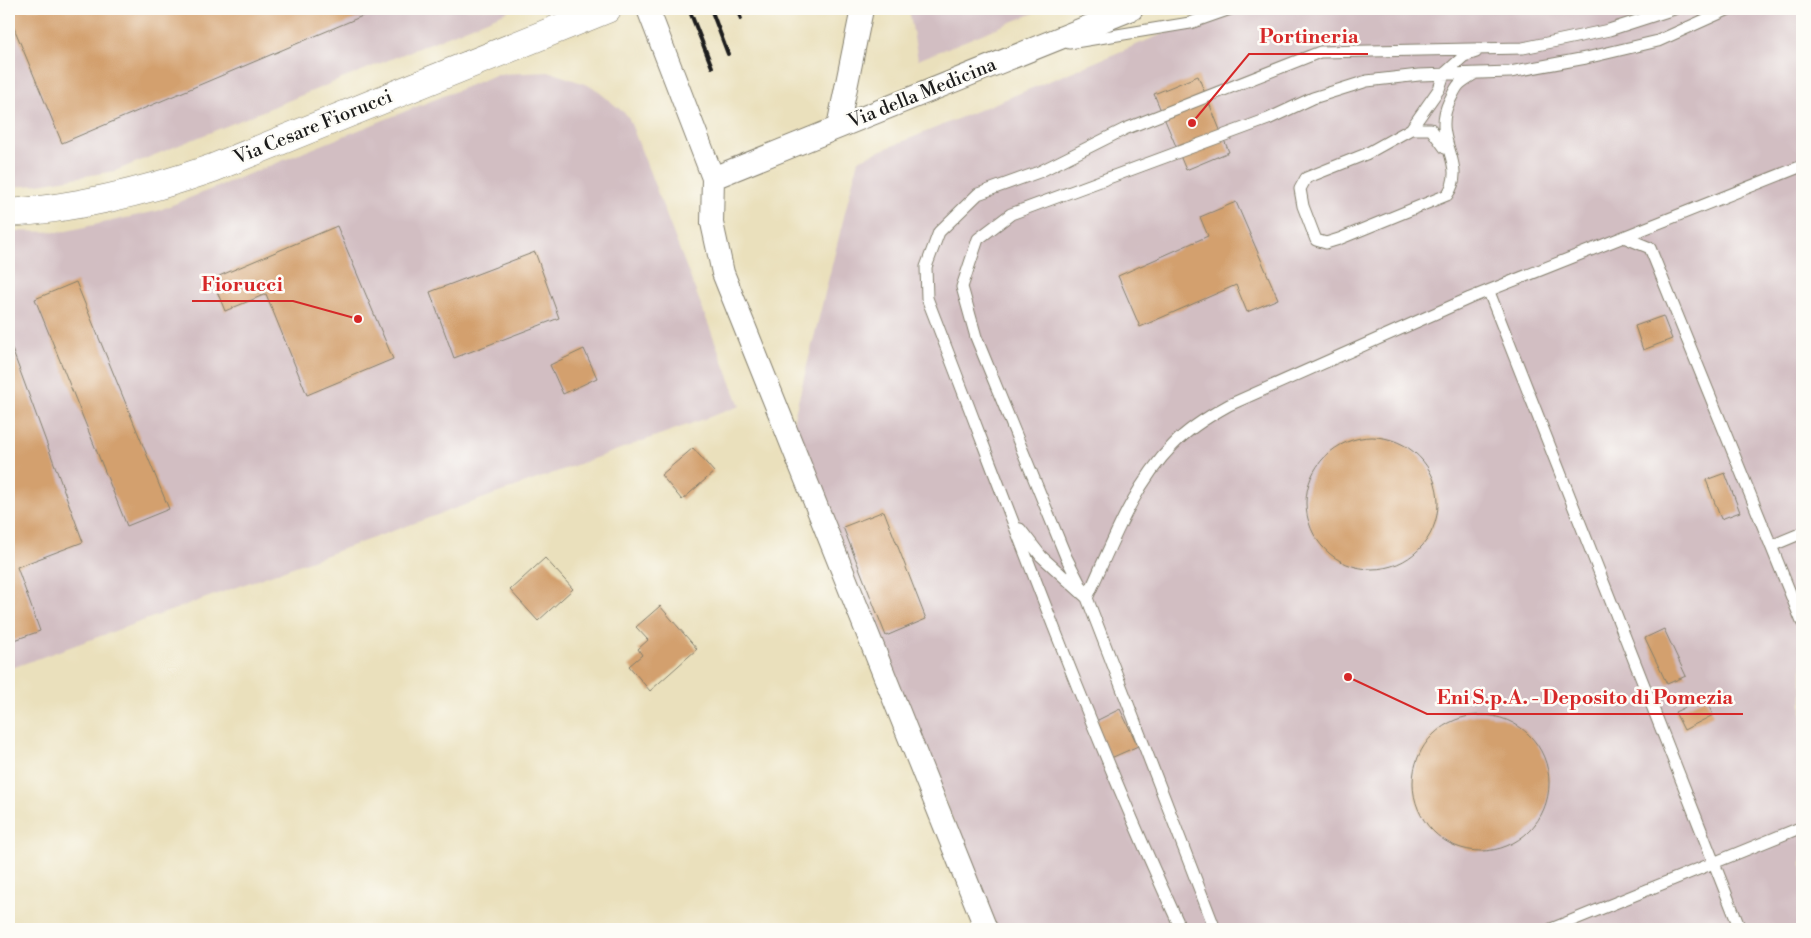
<svg xmlns="http://www.w3.org/2000/svg" width="1811" height="938" viewBox="0 0 1811 938" font-family="'Libre Bodoni',serif">
  <style>
    .industrial { fill: #d2bec2 }
    .building { fill: #d3a06e }
    .lines { fill: none; stroke-linecap: round; stroke-linejoin: round }
    .service-casing { stroke: #837e6c; stroke-width: 13 }
    .minor-casing { stroke: #837e6c; stroke-width: 24 }
    .tertiary-casing { stroke: #837e6c; stroke-width: 29 }
    .service { stroke: #fff; stroke-width: 11 }
    .minor { stroke: #fff; stroke-width: 22 }
    .tertiary { stroke: #fff; stroke-width: 28 }
    .rail { stroke: #1c1c1c; stroke-width: 4 }
    .labels { text-anchor: middle; dominant-baseline: central; stroke-width: 5; stroke-linejoin: round; paint-order: stroke }
    .street-label { font-size: 19px; fill: #1c1c1c; stroke: #fdfcf7 }
    .leader { fill: none; stroke: #d62828; stroke-width: 2 }
    .callout-dot { fill: #d62828; stroke: #fdfcf7; stroke-width: 2 }
    .callout-label { font-size: 20px; text-anchor: middle; font-weight: bold; fill: #d62828; stroke: #fdfcf7; stroke-width: 5; stroke-linejoin: round; paint-order: stroke }
  </style>
  <rect width="100%" height="100%" fill="#fdfcf7"/>
  <filter id="ink" filterUnits="userSpaceOnUse"><feTurbulence type="fractalNoise" baseFrequency=".02" numOctaves="2"/><feDisplacementMap in="SourceGraphic" scale="10" xChannelSelector="R" yChannelSelector="G"/><feConvolveMatrix kernelMatrix="1 2 1 2 8 2 1 2 1" color-interpolation-filters="sRGB"/></filter>
  <filter id="wash" filterUnits="userSpaceOnUse"><feTurbulence type="fractalNoise" baseFrequency=".0096" numOctaves="4" result="noise"/><feDisplacementMap in="SourceGraphic" scale="20" xChannelSelector="R" yChannelSelector="G"/><feGaussianBlur stdDeviation="1.12" result="paint"/><feColorMatrix in="noise" values="0 0 0 0 0 0 0 0 0 0 0 0 0 0 0 0 0 1.4 0 .05"/><feComposite in="paint" operator="in"/></filter>
  <g filter="url(#wash)">
    <rect width="100%" height="100%" fill="#eae0bc"/>
    <path class="industrial" d="M9,9H510L507,12L115,171L27,186L9,187Z
      M909,9H1044L918,60Z
      M1223,9H1802V929H997L792,426L858,160Z
      M551,72L593,87L628,116L740,406L9,669V231L62,232L157,211L498,74Z"/>
    <g id="blocks">
      <path class="building" d="M9,9H379L62,143L9,16Z
        M1198,76L1229,152L1186,170L1154,94Z
        M1236,202L1278,299L1247,312L1236,285L1140,327L1118,276L1208,236L1200,217Z
        M337,226L393,359L307,395L266,294L225,311L212,279Z
        M535,252L559,318L454,358L430,292Z
        M76,282L169,509L127,526L35,299Z
        M1663,316L1672,339L1643,350L1635,326Z
        M9,341L83,542L17,567L40,631L9,642Z
        M584,349L597,378L563,394L550,365Z
        M1306 503a66 66 0 1 1 132 0a66 66 0 1 1-132 0Z
        M693,448L714,472L682,500L661,475Z
        M1725,473L1740,512L1721,519L1706,480Z
        M884,511L926,619L886,636L843,527Z
        M545,558L573,589L538,621L510,590Z
        M660,606L697,649L650,691L629,666L642,655L638,649L648,640L636,627Z
        M1664,629L1686,676L1667,684L1645,638Z
        M1705,698L1713,715L1684,730L1675,712Z
        M1120,709L1138,746L1111,758L1094,722Z
        M1413 783a68 68 0 1 1 136 0a68 68 0 1 1-136 0Z"/>
    </g>
  </g>
  <g filter="url(#ink)">
    <use href="#blocks" fill-opacity="0" stroke="#837e6c" stroke-width="1"/>
    <g class="lines">
      <g class="service-casing">
        <path id="service" d="M1069,43L1190,23L1230,9
          M1474,74C1456,85 1458,84 1449,102C1431,140 1469,164 1447,195L1339,239L1326,243L1316,240L1303,206L1300,189L1306,178L1366,154L1411,129L1439,89L1444,74L1464,56L1476,52
          M1411,129H1431L1445,148
          M1626,238L1650,248L1802,622
          M1489,292L1740,929
          M1020,529L1041,556L1087,598C1111,546 1132,487 1173,445C1189,428 1209,416 1229,405L1470,298L1802,166
          M1771,546L1802,533
          M1181,929C1086,723 1009,509 927,298L926,267L939,232L978,194L1039,172L1125,129L1320,52L1523,48L1609,30L1674,9
          M1215,929L1087,598L1066,557L976,337L962,287L978,239L1011,214L1268,119L1313,98L1367,81L1419,75L1510,72L1586,58L1658,41L1729,9
          M1551,929L1802,827"/>
      </g>
      <g class="minor-casing">
        <path id="minor" d="M648,9L713,178L712,223L723,273L986,929
          M838,127L862,9
          M713,178L1132,9"/>
      </g>
      <g class="tertiary-casing">
        <path id="tertiary" d="M9,213C79,208 147,191 213,168L607,9"/>
      </g>
      <use href="#service" class="service"/>
      <use href="#minor" class="minor"/>
      <use href="#tertiary" class="tertiary"/>
      <path class="rail" d="M689,9L712,67
        M711,9L728,54
        M737,9L741,19
        M756,9L757,11"/>
    </g>
  </g>
  <g class="labels">
    <g class="street-label">
      <text transform="translate(922 93) rotate(-22)">Via della Medicina</text>
      <text transform="translate(313 127) rotate(-22)">Via Cesare Fiorucci</text>
    </g>
  </g>
  <path class="leader" d="M1192 123L1249 54H1368M358 319L293 301H192M1348 677L1427 714H1743"/>
  <g class="callout-dot">
    <circle cx="1192" cy="123" r="5"/>
    <circle cx="358" cy="319" r="5"/>
    <circle cx="1348" cy="677" r="5"/>
  </g>
  <g class="callout-label">
    <text x="1309" y="43">Portineria</text>
    <text x="242" y="291">Fiorucci</text>
    <text x="1585" y="704">Eni S.p.A. - Deposito di Pomezia</text>
  </g>
  <rect width="1811" height="938" fill="none" stroke="#fdfcf7" stroke-width="30"/>
</svg>
